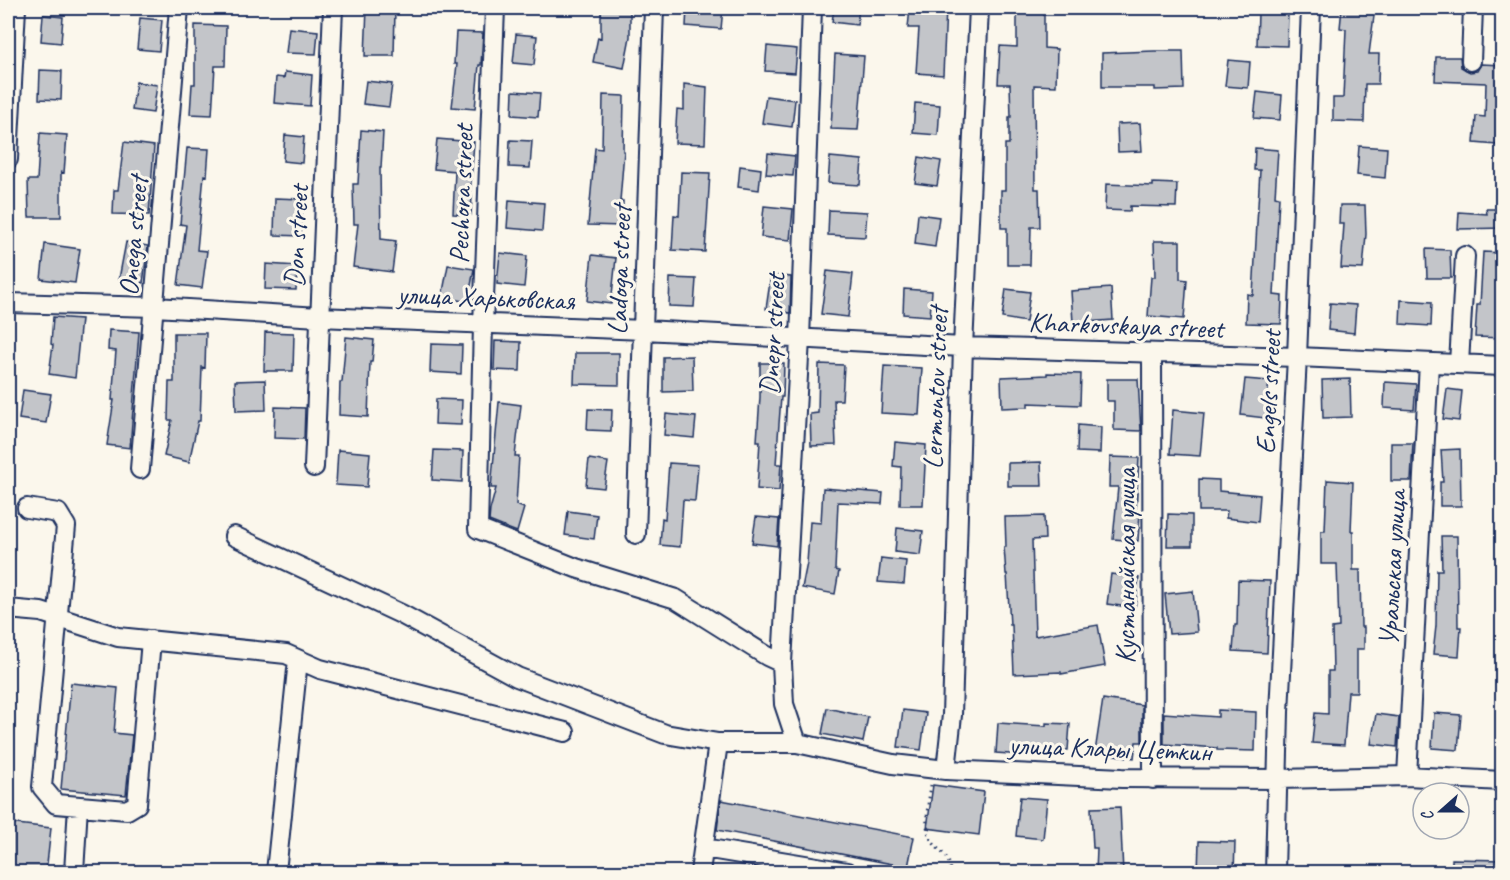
<svg xmlns="http://www.w3.org/2000/svg" width="1510" height="880" viewBox="0 0 1510 880" font-family="Caveat,sans-serif">
  <style>
    .building { fill: #c3c5c9; stroke: #1b2f5e; stroke-width: 1.5 }
    .lines { fill: none; stroke-linecap: round; stroke-linejoin: round }
    .minor-casing { stroke: #1b2f5e; stroke-width: 22 }
    .path { stroke: #1b2f5e; stroke-width: 3; stroke-dasharray: 1.5 4.5; stroke-linecap: butt }
    .minor { stroke: #fbf7ec; stroke-width: 18 }
    .labels { text-anchor: middle; dominant-baseline: central; stroke-width: 6; stroke-linejoin: round; paint-order: stroke }
    .street-label { font-size: 28px; fill: #1b2f5e; stroke: #fbf7ec }
  </style>
  <rect width="100%" height="100%" fill="#fbf7ec"/>
  <filter id="ink" filterUnits="userSpaceOnUse"><feTurbulence type="fractalNoise" baseFrequency=".0167" numOctaves="2"/><feDisplacementMap in="SourceGraphic" scale="12" xChannelSelector="R" yChannelSelector="G"/><feConvolveMatrix kernelMatrix="1 2 1 2 8 2 1 2 1" color-interpolation-filters="sRGB"/></filter>
  <g filter="url(#ink)">
    <path class="building" d="M367,8H395L394,56H365Z
      M601,8H630V37L624,68L593,62L598,37L601,38Z
      M687,8H723L721,29L686,26Z
      M834,8H859L857,25L832,22Z
      M910,8H946L943,75L916,73L919,28H908Z
      M1017,8H1044V48L1057,49L1056,86L1034,85L1035,189H1039L1040,227H1031L1030,265H1007V228H1001V190H1005V144H1009V117H1011L1010,84H998L1000,46L1017,47Z
      M1342,8H1375L1369,54H1379L1378,84H1365L1364,122L1333,121V98H1343L1346,29L1340,28Z
      M1258,12L1288,13L1287,46L1257,45Z
      M43,15L63,17L61,43L41,41Z
      M140,18L162,20L159,51L137,49Z
      M195,25L226,26L225,66H215L212,115L190,114L192,84H195Z
      M289,28L318,31L316,54L286,53Z
      M456,32L483,33L481,65H479L475,109L452,107L457,64H454Z
      M516,34L537,36L534,65L513,63Z
      M767,46L797,49L795,73L765,71Z
      M1154,51H1183L1184,89L1155,90V87H1102V53Z
      M835,54L864,56L858,130L831,129Z
      M1436,57H1460L1461,67L1470,72L1477,71L1481,64L1503,65V101L1497,145L1474,143L1476,116L1485,117L1486,83L1435,81Z
      M1228,60L1250,62L1248,88L1225,86Z
      M40,70L62,71L61,100L39,99Z
      M285,72L312,75L310,106L274,103L276,77L284,78Z
      M366,81L392,84L389,107L363,104Z
      M136,82L157,85L153,113L132,110Z
      M684,84L707,87L705,144L675,143L677,109L684,110Z
      M513,91L540,93L538,117L512,115Z
      M1257,92L1282,95L1280,120L1254,118Z
      M603,95L624,96L623,151H624L620,201H623L622,226L588,225L595,148L602,149Z
      M766,96L795,100L792,127L762,123Z
      M915,103L940,105L938,135L913,133Z
      M1140,123L1142,151L1118,152L1117,124Z
      M361,130L383,132L381,168H380L381,239L396,241L392,272L353,267L358,224H354L353,184H358Z
      M40,133L67,135L64,173L61,172V217H29L28,180H37Z
      M285,135L304,137L302,163L283,161Z
      M437,139L474,142L470,195H472L471,215L453,214L455,171L434,169Z
      M510,140L532,141L530,168L509,167Z
      M124,142L154,146L149,215L113,214L114,190H118Z
      M1359,146L1387,148L1385,178L1357,175Z
      M187,148L209,149L207,176L204,175L197,250L207,251L202,288L178,285L186,225L180,224Z
      M1255,148L1278,150L1275,196L1279,197L1274,295L1282,296L1281,324L1246,323L1247,294L1253,295L1260,170H1254Z
      M768,153L795,156L793,176L766,174Z
      M830,157L862,160L860,185L828,183Z
      M919,157L941,161L937,186L915,183Z
      M740,166L761,169L759,190L738,187Z
      M681,172L710,173L705,252L672,250L674,215L679,216Z
      M1153,183L1177,184L1176,207L1130,206V211L1105,210L1106,184L1153,186Z
      M275,198L302,199V236L274,235Z
      M509,200L544,203L542,231L507,228Z
      M1340,205H1365L1366,234L1363,269L1341,268L1344,224H1339Z
      M764,206L793,209L790,240L761,237Z
      M1486,209H1503V228L1458,229L1459,212L1487,214Z
      M829,210L867,212L865,237L828,235Z
      M918,214L939,217L935,247L915,244Z
      M1154,241H1180V279L1187,280L1184,319L1148,316L1151,277H1155Z
      M126,242L148,246L143,283L119,279Z
      M45,244L80,249L75,283L41,279Z
      M1426,249L1450,250L1451,278H1427Z
      M1483,252L1503,253V338L1475,337L1477,305H1480Z
      M500,253L527,256L524,287L497,284Z
      M592,255L616,258L611,304L587,301Z
      M266,264L297,266L296,290L265,289Z
      M448,265L474,269L468,302L442,297Z
      M827,271L853,274L848,317L821,314Z
      M771,275L791,277L790,313L766,309Z
      M670,278L696,279L694,307L669,306Z
      M1111,288L1113,320L1073,323L1071,291Z
      M904,289L932,291L930,316L903,314Z
      M1006,289L1030,292L1026,322L1002,318Z
      M1401,300L1432,302L1431,326L1400,324Z
      M1330,303L1356,305L1354,333L1328,330Z
      M53,317L81,319L75,378L49,374L53,345L51,344Z
      M109,330L139,332L130,448L107,445L114,400H112L116,351L108,350Z
      M265,332L294,333L293,371H264Z
      M174,333H206L205,368L202,367L200,421H198L189,462L164,456L172,420H168L169,382H174Z
      M346,337L374,340L372,362H370L368,417L339,415L340,382H342Z
      M495,341L521,342L520,371L494,370Z
      M431,344L462,345L461,374L430,372Z
      M575,353H619V385L574,384Z
      M692,356L693,391L663,392V357Z
      M760,363H784L783,397H781L776,464H781L779,491L757,489L760,441H757L760,397Z
      M819,364L844,365L842,400H834L836,445L811,446L810,414L818,413Z
      M884,366L922,368L919,415L881,413Z
      M1047,373L1081,374L1080,405L1028,403V407L1002,408L1001,377L1047,375Z
      M1107,379H1138L1141,431L1114,430V401H1107Z
      M1245,379L1269,381L1265,418L1241,415Z
      M1350,379L1351,417L1323,418L1322,380Z
      M265,380L266,410L236,411L235,381Z
      M1385,382L1416,384L1414,410L1384,408Z
      M1447,389L1462,391L1459,421L1443,419Z
      M23,390L51,394L46,423L19,419Z
      M436,399L462,400L461,425L435,424Z
      M499,402L521,405L515,456H519L516,505L524,508L517,532L489,521L490,510L496,488H491Z
      M275,407L305,408L304,439L274,438Z
      M588,409L612,410L611,431L587,430Z
      M1173,410L1204,413L1200,456L1170,454Z
      M666,414L696,417L694,438L664,435Z
      M1078,425L1101,427L1100,453L1077,452Z
      M895,442L926,445L923,505H900L901,467L893,466Z
      M1391,443H1413L1411,481H1391Z
      M1460,449L1461,506H1440V482H1443L1441,450Z
      M338,450L370,453L367,487L336,485Z
      M434,450L463,451L462,482L432,480Z
      M1110,457L1139,458L1136,512L1140,513L1138,541L1113,539L1118,487H1109Z
      M589,459L608,462L604,488L586,486Z
      M1041,462L1042,486H1008V463Z
      M669,463L698,465L695,501L683,500L680,547L660,545L662,518L665,519Z
      M1199,479L1219,480V491L1260,495L1258,522L1226,518L1227,511H1199Z
      M1327,480L1353,482L1351,531H1353V570H1360L1361,627H1364V649H1357V692H1348L1344,745L1312,743L1315,713L1328,714V671H1333L1332,628L1339,627L1337,564H1321V531H1325Z
      M823,488L883,493L882,504L838,502L835,570L839,571L835,594L802,588L807,563L810,522L821,523Z
      M568,511L597,515L594,539L565,535Z
      M1168,514L1192,515V546H1167Z
      M1044,516L1045,539L1032,540L1035,636L1098,625L1105,666L1061,674V672L1014,674L1012,625H1010L1007,574H1006L1004,547H1006L1005,517Z
      M756,517L779,519L777,546L752,543Z
      M897,528L923,531L920,555L895,552Z
      M1441,536H1457L1458,627H1461L1459,656L1433,654L1436,626L1437,570H1442Z
      M881,558L906,561L904,584L878,582Z
      M1111,574L1139,578L1135,608L1107,604Z
      M1238,580L1270,581L1267,653L1233,651L1235,625H1237Z
      M1193,591L1197,632L1169,634L1165,594Z
      M71,683L118,688L114,733L132,735L126,795L61,789Z
      M1103,699L1142,705V742H1136L1134,758L1095,752Z
      M827,708L868,717L863,742L822,734Z
      M903,710L926,713L921,750L898,747Z
      M1218,710L1256,712L1255,751L1217,750V748L1164,744V713L1218,717Z
      M1434,713L1461,715L1458,750L1432,748Z
      M1376,714L1399,717L1397,747L1371,744Z
      M998,723L1046,726V723L1070,724L1068,750L1024,747L1023,755L996,753Z
      M933,785L984,792L979,835L927,828Z
      M1020,797L1047,799L1043,839L1016,836Z
      M721,800L914,837L908,867L717,830Z
      M1120,807L1123,873H1096L1097,848H1093L1091,808Z
      M8,823L51,828L46,873L8,869Z
      M1199,841L1235,842L1234,873H1198Z
      M1452,859L1503,860V873H1452Z"/>
    <g class="lines">
      <g class="minor-casing">
        <path id="minor" d="M495,8L483,325L478,529L576,568L676,599L767,656L782,663L784,704L797,743
          M1471,61L1473,8
          M8,159L16,8
          M8,303L155,307L319,317L644,330L963,347L1297,357L1502,366
          M1152,353L1153,779
          M1459,364L1465,256
          M314,467L333,8
          M140,469L179,8
          M27,508L58,513L66,526L42,787L56,804L127,810L137,804L151,640
          M636,534L654,8
          M234,536L401,614L517,677L665,734L718,743H797L893,764L946,770L1122,778L1279,779L1407,776L1502,781
          M8,609L41,612L118,637L286,654L320,669L565,732
          M782,663L800,339L812,8
          M946,770L952,715L963,347L979,8
          M1407,776L1429,363
          M704,848L847,872
          M74,872L78,806
          M276,872L298,660
          M700,872L718,743
          M1275,872L1279,712L1297,357L1311,8"/>
      </g>
      <path class="path" d="M931,785C929,802 922,826 932,841C942,856 948,852 951,872"/>
      <use href="#minor" class="minor"/>
    </g>
  </g>
  <g class="labels">
    <g class="street-label">
      <text transform="translate(461 194) rotate(-88)">Pechora street</text>
      <text transform="translate(133 236) rotate(-85)">Onega street</text>
      <text transform="translate(296 236) rotate(-87)">Don street</text>
      <text transform="translate(619 270) rotate(-88)">Ladoga street</text>
      <text transform="translate(486 297) rotate(2)">улица Харьковская</text>
      <text transform="translate(1126 325) rotate(2)">Kharkovskaya street</text>
      <text transform="translate(772 334) rotate(-87)">Dnepr street</text>
      <text transform="translate(935 388) rotate(-88)">Lermontov street</text>
      <text transform="translate(1268 392) rotate(-87)">Engels street</text>
      <text transform="translate(1125 566) rotate(-90)">Кустанайская улица</text>
      <text transform="translate(1392 568) rotate(-87)">Уральская улица</text>
      <text transform="translate(1110 748) rotate(2)">улица Клары Цеткин</text>
    </g>
  </g>
  <rect width="1510" height="880" fill="none" stroke="#fbf7ec" stroke-width="30"/>
  <rect x="15" y="15" width="1480" height="850" fill="none" stroke="#1b2f5e" stroke-width="2" filter="url(#ink)"/>
  <g transform="translate(1441 811) rotate(249)"><circle r="28" fill="#fbf7ec" stroke="#a1a7b3" stroke-width="1.5"/>
  <path d="M0-4.5L10 22L0 15L-10 22Z" fill="#1b2f5e"/>
  <text y="-9" font-size="16" font-weight="bold" text-anchor="middle" fill="#1b2f5e">С</text>
  </g>
</svg>
